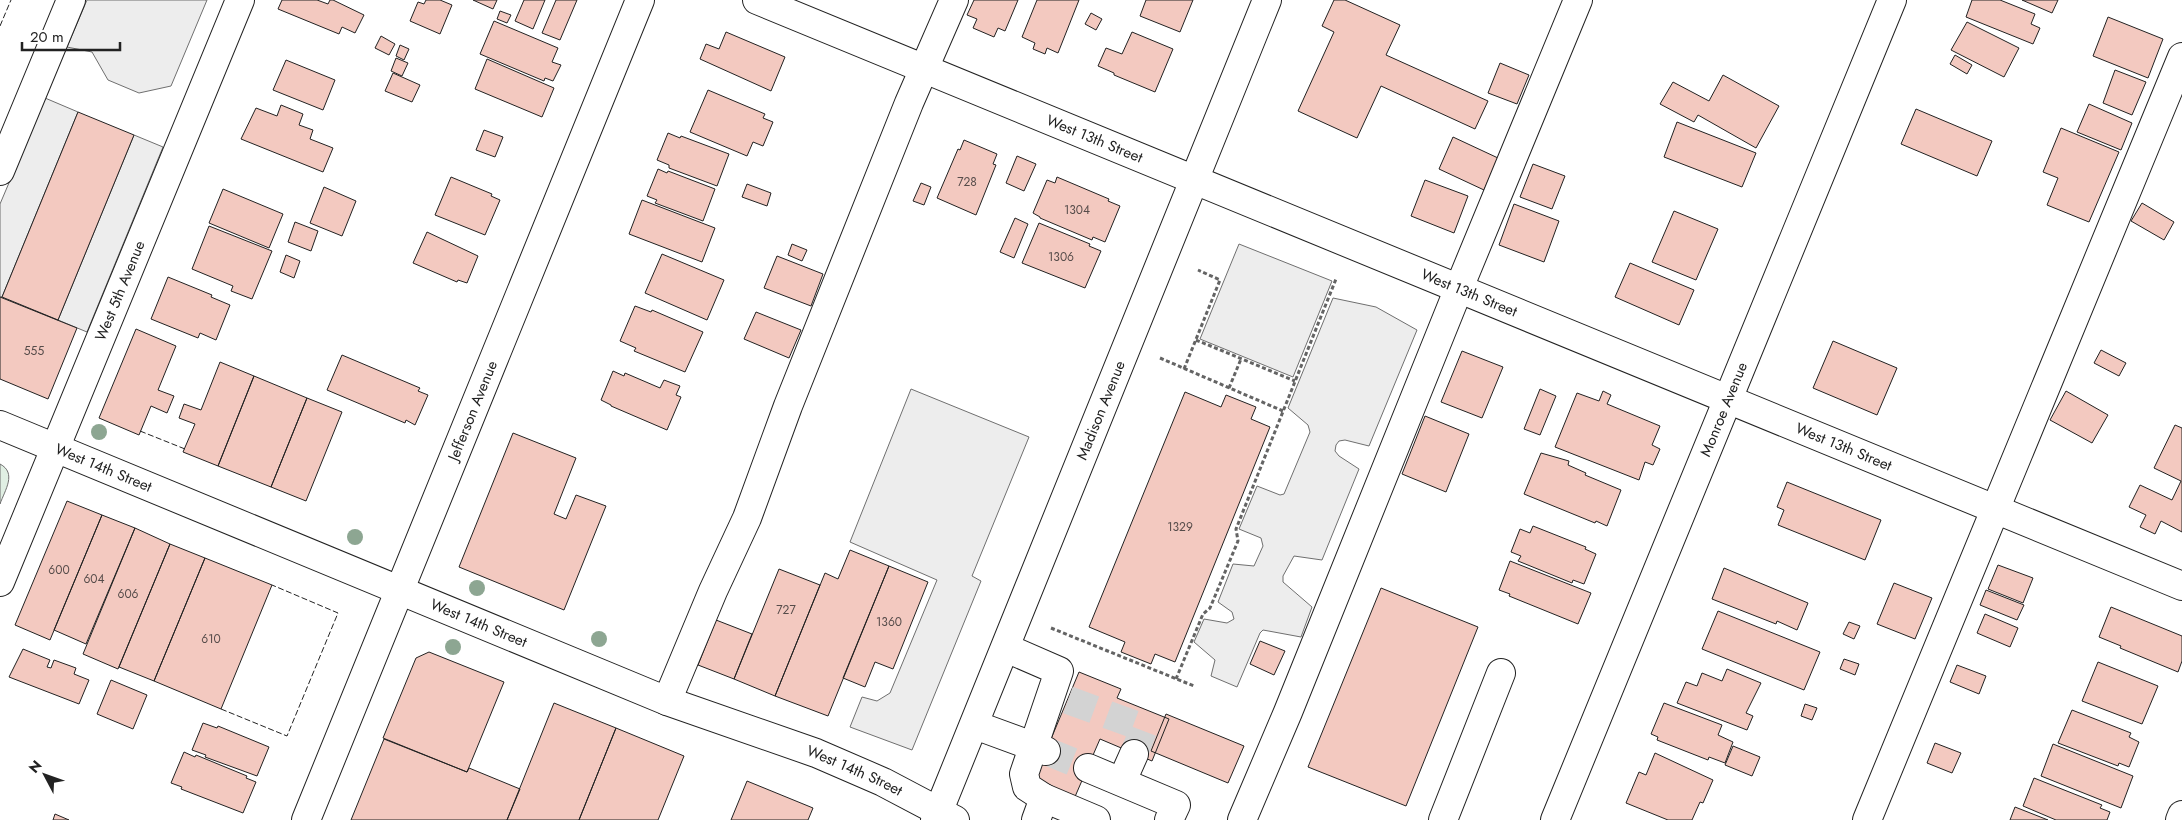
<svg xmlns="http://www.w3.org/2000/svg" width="2182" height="820" viewBox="0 0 2182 820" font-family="Jost,sans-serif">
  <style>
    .green { fill: #e0efe3; stroke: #6f6f6f }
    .parking { fill: #ededed; stroke: #6f6f6f }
    .building { fill: #f3c9c0; stroke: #222 }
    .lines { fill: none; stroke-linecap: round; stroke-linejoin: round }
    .minor-tunnel { stroke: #d3d3d3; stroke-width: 28; stroke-dasharray: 28 14; stroke-linecap: butt }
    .minor-casing { stroke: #222; stroke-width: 30 }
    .path { stroke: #646464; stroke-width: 3; stroke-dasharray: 4 2.5; stroke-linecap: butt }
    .minor { stroke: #fff; stroke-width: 28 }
    .fence { stroke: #222; stroke-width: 1; stroke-dasharray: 6 2.5; stroke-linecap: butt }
    .tree { fill: #8da692 }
    .labels { text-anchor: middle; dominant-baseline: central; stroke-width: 4; stroke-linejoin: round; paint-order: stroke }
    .number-label { font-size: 12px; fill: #564c4a }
    .street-label { font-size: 15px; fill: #222; stroke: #fff }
  </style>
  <rect width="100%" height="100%" fill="#fff"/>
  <path class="green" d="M0,464C17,473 5,490 0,504Z"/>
  <path class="parking" d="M87,0H207L171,86L139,93L108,80L92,52L67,47Z
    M45,98L78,112L2,297H0V204Z
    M134,135L163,147L87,332L58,320Z
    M1239,244L1332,281L1293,377L1200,339Z
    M1333,298L1376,307L1417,330L1369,446L1345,440L1339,441L1336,445L1335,451L1339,456L1359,469L1322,560L1294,556L1283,576V582L1312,607L1301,637L1263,630L1260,633L1237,687L1211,676L1215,660L1194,642L1204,619L1227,623L1234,619L1232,612L1218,602L1233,564L1254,566L1263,546L1261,538L1239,529L1257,486L1280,495L1284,494L1310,432L1308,425L1288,408Z
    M911,389L1029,437L972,576L981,581L912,750L850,727L862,697L877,701L890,693L937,580L850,542Z"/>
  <path class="building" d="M282,0H317L328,4L330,0H333L364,15L355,33L342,27L339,34L278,9Z
    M426,0H440L452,5L440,34L410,21L418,2L424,4Z
    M473,0H497L493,9Z
    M524,0H545L533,29L515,21Z
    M556,0H577L560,40L542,33Z
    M974,0H1018L1005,31L998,28L994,37L973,28L977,19L967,15Z
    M1037,0H1079L1058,53L1047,48L1045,54L1033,49L1035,43L1022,37Z
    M1146,0H1193L1180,32L1140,16Z
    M1334,0H1345L1400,25L1386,55L1488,101L1475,129L1381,86L1357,138L1298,111L1334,32L1322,26Z
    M1972,0H2000L2035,14L2031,24L2040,28L2033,44L1966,17Z
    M2022,0H2058L2052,13Z
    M500,11L511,15L507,23L497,19Z
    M1091,13L1102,19L1096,30L1085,24Z
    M2108,17L2163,39L2148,78L2093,56Z
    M494,21L558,48L552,62L561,65L553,81L545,78L544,81L480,54Z
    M1967,22L2019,48L2004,77L1951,50Z
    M726,32L785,57L771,91L700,59L706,44L719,49Z
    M1132,32L1173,49L1155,92L1114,75V73L1098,66L1106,48L1122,54Z
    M381,36L395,44L389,55L375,48Z
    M400,45L409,49L404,60L396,56Z
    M1955,55L1972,65L1967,74L1950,64Z
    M396,58L408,63L402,76L391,71Z
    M487,59L554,88L542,117L475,89Z
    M286,60L335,80L323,110L273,90Z
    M1500,63L1529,75L1517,104L1488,93Z
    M2115,70L2146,82L2132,115L2103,103Z
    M393,73L420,85L412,102L385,91Z
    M1723,75L1779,106L1756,148L1698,115L1694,122L1660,104L1673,82L1709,101Z
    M708,90L765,114L763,118L773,122L763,146L753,142L747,156L690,132Z
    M2089,104L2132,123L2121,150L2077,132Z
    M281,105L303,114L299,125L313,130L310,139L333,148L323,172L241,139L256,108L277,116Z
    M1916,109L1992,141L1977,176L1901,144Z
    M78,112L134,135L58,320L2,297Z
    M1677,122L1756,153L1742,187L1664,157Z
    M2061,128L2119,152L2089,222L2047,205L2058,178L2043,172Z
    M484,130L503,137L495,157L476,150Z
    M668,133L680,138L681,136L729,154L717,186L669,168V165L657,160Z
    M1453,137L1498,158L1484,190L1439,169Z
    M964,140L997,154L993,164L996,165L976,215L937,198L958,149L960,150Z
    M1017,156L1036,164L1024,191L1006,183Z
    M1533,164L1565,176L1552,209L1520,197Z
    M658,169L667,173L668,171L715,189L703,221L655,203L657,200L647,196Z
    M451,177L492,194L491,196L500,200L485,235L435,215Z
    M1057,177L1109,199L1108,201L1120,206L1105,242L1093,237L1092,240L1040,218V217L1033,213L1047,180L1055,183Z
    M1425,180L1468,196L1454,233L1411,216Z
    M921,183L931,187L924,205L913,201Z
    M747,184L771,193L767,206L742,197Z
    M324,187L356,201L342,236L310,223Z
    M223,189L283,214L269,248L209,223Z
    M642,200L715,228L702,262L629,234Z
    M2142,203L2174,222L2164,240L2131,221Z
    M1514,204L1559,221L1544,262L1499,245Z
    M1674,211L1718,229L1696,280L1652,262Z
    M1015,218L1028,224L1014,258L1000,252Z
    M295,222L318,231L311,251L288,242Z
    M1039,223L1090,244L1089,246L1101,251L1085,288L1022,263Z
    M209,226L272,251L252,299L231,291L233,286L192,269Z
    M427,232L478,256L467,283L458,280L457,282L413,263Z
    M792,244L807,250L802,261L788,255Z
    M662,254L724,280L707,320L645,293Z
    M286,255L300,261L294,278L280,272Z
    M777,256L823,274L811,306L764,288Z
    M1630,263L1694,290L1679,325L1615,297Z
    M168,277L212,295L211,297L230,305L216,340L200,333L198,338L151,319Z
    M0,297L77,328L48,399L0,379Z
    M635,306L651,312L652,310L703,332L685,372L634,351L636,348L620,341Z
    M756,312L801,330L789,358L744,339Z
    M136,329L176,346L158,390L174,396L167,413L151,406L139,435L99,418Z
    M1833,341L1897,368L1877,415L1813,388Z
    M2101,350L2126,363L2119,376L2094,363Z
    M1462,351L1503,367L1482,418L1441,402Z
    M342,355L420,388L418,391L428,395L415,425L406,420L405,423L327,390Z
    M220,362L254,376L218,466L183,452L195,424L179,418L184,404L201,410Z
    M613,371L624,376L625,373L660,388L664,380L680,386L676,395L681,397L667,430L611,406V405L601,400Z
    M254,376L307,398L271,487L218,466Z
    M1540,389L1556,396L1540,435L1524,429Z
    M1603,391L1611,395L1607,404L1660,426L1652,445L1660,449L1653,465L1645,462L1639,480L1555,447L1577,393L1599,401Z
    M2066,391L2108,415L2092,443L2050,420Z
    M1185,392L1221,407L1226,395L1256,407L1251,419L1270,427L1175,662L1155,654L1151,664L1121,652L1125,642L1089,627Z
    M307,398L342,412L306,501L271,487Z
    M1425,416L1469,434L1446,492L1402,474Z
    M2175,425L2182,428V532L2161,521L2155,534L2140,527L2146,515L2129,507L2140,485L2172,500L2181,481L2154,468Z
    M513,433L576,458L554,514L566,519L576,495L606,506L564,610L459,567Z
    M1541,453L1569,461L1568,465L1586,473L1585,475L1621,490L1607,526L1596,521L1595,523L1524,494Z
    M1787,482L1881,520L1865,560L1778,525L1784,510L1777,507Z
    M67,501L102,515L50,640L15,625Z
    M102,515L135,528L86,644L54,630Z
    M1533,526L1586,547L1585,549L1596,554L1584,584L1573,580L1572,583L1518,561L1521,556L1511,552L1520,529L1530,533Z
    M135,528L170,544L118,669L83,654Z
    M170,544L205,558L154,681L119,667Z
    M850,550L889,566L828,716L775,696L825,573L838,579Z
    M205,558L272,585L221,709L154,681Z
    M1510,561L1591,593L1578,624L1509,596L1510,594L1499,590Z
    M1998,565L2033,578L2023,603L1988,589Z
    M889,566L928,582L893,669L875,662L865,687L843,678Z
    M1724,568L1808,603L1797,630L1777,621L1776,624L1712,599Z
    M779,569L820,585L775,696L734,679Z
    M1894,583L1932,598L1915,639L1877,624Z
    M1381,588L1478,627L1406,806L1308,767Z
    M1986,590L2024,605L2017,620L1980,605Z
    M2111,607L2182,636V661L2178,672L2120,648L2121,646L2099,637Z
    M1718,611L1820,652L1804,690L1702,649Z
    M1985,614L2018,628L2010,647L1977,633Z
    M716,620L752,634L734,679L698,665Z
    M1849,622L1860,626L1854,639L1843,634Z
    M1260,641L1285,651L1274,675L1250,664Z
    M23,649L50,660L47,667L51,668L54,660L76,668L74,674L89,680L79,704L9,677Z
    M429,652L504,682L467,772L383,738L416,658Z
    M1844,659L1859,664L1855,675L1840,669Z
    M2098,662L2158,686L2142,724L2082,701Z
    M1957,665L1986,676L1979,694L1950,682Z
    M1727,669L1761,683L1746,713L1753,716L1747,730L1677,703L1686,682L1697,686L1702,673L1722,681Z
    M1079,672L1121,689L1117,698L1169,719L1152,761L1100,739L1074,799L1033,782Z
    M111,680L147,695L133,729L97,714Z
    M554,703L616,728L579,820H507Z
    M1664,703L1722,725L1718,735L1733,742L1725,763L1709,757L1708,760L1657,740L1658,737L1651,734Z
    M1805,704L1817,708L1812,720L1801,716Z
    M2072,710L2131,733L2129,737L2139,742L2129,767L2119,763L2118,766L2058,743Z
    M1166,714L1244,746L1228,783L1151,751Z
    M203,723L217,728L218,726L269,747L257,776L205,757L206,755L192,750Z
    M616,728L684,756L658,820H579Z
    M384,739L467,772L469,768L520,789L507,820H351Z
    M1935,743L1961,753L1952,773L1927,763Z
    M2053,744L2133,776L2121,808L2041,776Z
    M1733,746L1760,757L1752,776L1725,765Z
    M184,752L195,757L196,755L247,776L246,778L256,782L243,813L181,789L182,787L171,783Z
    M1655,753L1713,780L1703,803L1700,802L1692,820H1668L1626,803L1639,772L1646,775Z
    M2034,778L2102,805L2100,808L2110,812L2107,820H2056L2023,806Z
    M747,781L813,808L808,820H731Z
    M2015,807L2048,820H2010Z
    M55,814L69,820H53Z"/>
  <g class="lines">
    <path class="minor-tunnel" d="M1068,700L1144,728L1134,754
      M1046,751L1088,768"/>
    <g class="minor-casing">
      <g id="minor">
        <path id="s1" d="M757,0L2182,586"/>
        <path d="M0,171L71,0"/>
        <path id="s2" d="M0,425L667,701L816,753L883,782L955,820"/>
        <path id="s3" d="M0,582L240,0"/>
        <path d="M1006,648L1059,671L1024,774L1027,787L1044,798"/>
        <path d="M667,701L713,591L747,518L788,406L909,103L954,0"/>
        <path d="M975,725L1046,751"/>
        <path d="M1088,768L1176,805L1169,820"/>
        <path d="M1122,781L1134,754"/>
        <path id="s4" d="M306,820L640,0"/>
        <path id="s5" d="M935,820L1267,0"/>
        <path d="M1036,820L1044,798L1096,820"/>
        <path d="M1242,820L1288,712L1459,288L1578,0"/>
        <path d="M1443,820L1501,673"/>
        <path id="s6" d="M1555,820L1892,0"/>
        <path d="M1867,820L2182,57"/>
        <path d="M2180,820L2182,815"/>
      </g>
    </g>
    <path class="path" d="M1196,340L1295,381
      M1160,358L1283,411
      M1184,369L1220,280L1198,270
      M1229,388L1241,359
      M1051,628L1194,686
      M1176,679L1203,614L1210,608L1238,541L1236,529L1336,279"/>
    <use href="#minor" class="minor"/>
    <path class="fence" d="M0,26L11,0
      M140,431L185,449
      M221,709L287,736L338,613L272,585"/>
  </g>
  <g class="tree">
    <circle cx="99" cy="432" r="8"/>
    <circle cx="355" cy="537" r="8"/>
    <circle cx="477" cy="588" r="8"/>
    <circle cx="599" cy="639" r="8"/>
    <circle cx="453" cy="647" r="8"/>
  </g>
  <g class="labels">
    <g class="number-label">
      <text x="967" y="182">728</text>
      <text x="1077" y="210">1304</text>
      <text x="1061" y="257">1306</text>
      <text x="34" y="351">555</text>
      <text x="1180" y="527">1329</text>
      <text x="59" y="570">600</text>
      <text x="94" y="579">604</text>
      <text x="128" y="594">606</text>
      <text x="786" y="610">727</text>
      <text x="889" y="622">1360</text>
      <text x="211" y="639">610</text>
    </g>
    <g class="street-label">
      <text stroke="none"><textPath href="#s1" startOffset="365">West 13th Street</textPath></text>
      <text stroke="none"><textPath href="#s3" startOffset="315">West 5th Avenue</textPath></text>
      <text stroke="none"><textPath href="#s1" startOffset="770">West 13th Street</textPath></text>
      <text stroke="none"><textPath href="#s4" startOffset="442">Jefferson Avenue</textPath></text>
      <text stroke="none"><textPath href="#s5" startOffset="442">Madison Avenue</textPath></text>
      <text stroke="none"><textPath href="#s6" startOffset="444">Monroe Avenue</textPath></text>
      <text stroke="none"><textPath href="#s1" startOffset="1175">West 13th Street</textPath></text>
      <text stroke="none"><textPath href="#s2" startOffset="112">West 14th Street</textPath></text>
      <text stroke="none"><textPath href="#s2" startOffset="518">West 14th Street</textPath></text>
      <text stroke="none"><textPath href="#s2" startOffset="922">West 14th Street</textPath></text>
    </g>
  </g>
  <g transform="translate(45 775) rotate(311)" stroke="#ffffff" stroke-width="4" paint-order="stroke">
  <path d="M0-4L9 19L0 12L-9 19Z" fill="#222222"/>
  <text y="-8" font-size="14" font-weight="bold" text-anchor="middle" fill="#222222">N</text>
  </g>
  <path d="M22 42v8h98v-8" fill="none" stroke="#222222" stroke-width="2.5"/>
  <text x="30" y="42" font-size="15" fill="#222222" stroke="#ffffff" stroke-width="4" paint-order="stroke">20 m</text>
</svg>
